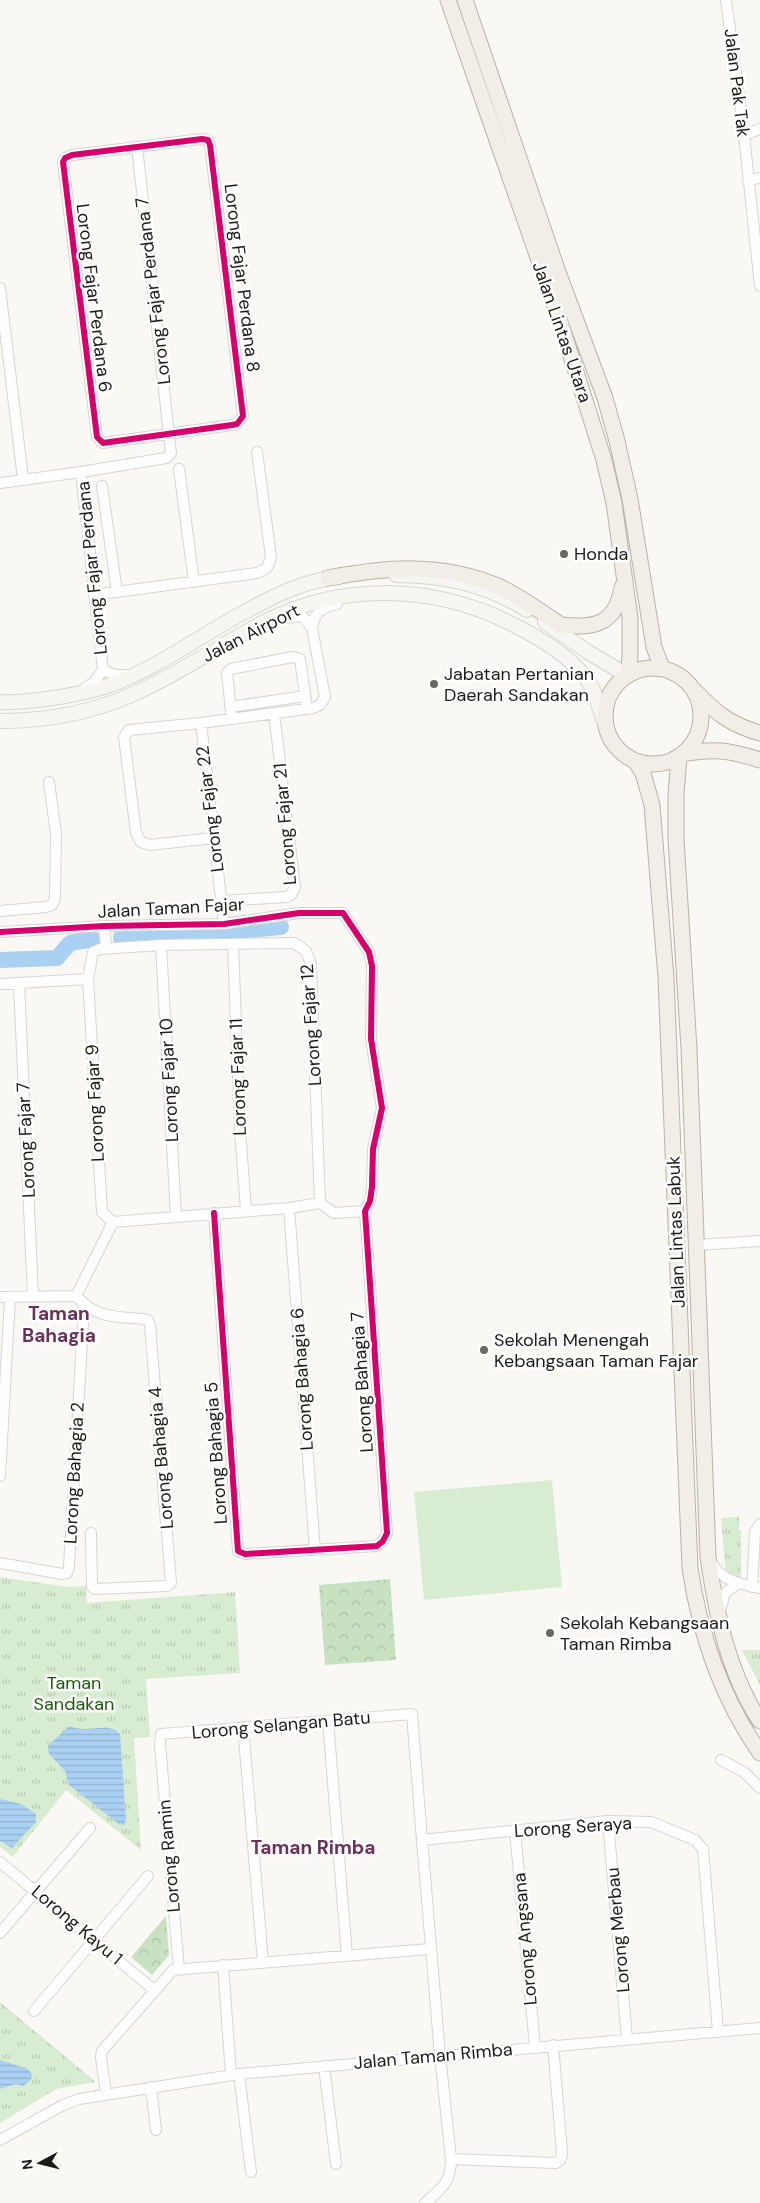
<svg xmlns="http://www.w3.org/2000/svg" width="760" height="2203" viewBox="0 0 760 2203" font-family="'DM Sans',sans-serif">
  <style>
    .grass { fill: #d8ecd1 }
    .forest { fill: url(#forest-crowns) }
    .park { fill: url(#park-tufts) }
    .water { fill: url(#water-rules) }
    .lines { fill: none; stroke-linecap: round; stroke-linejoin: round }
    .river { stroke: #aad0f2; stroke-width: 16 }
    .minor-casing { stroke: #d7d5d3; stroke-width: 12 }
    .secondary-casing { stroke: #d7d5d3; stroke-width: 16 }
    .primary-casing { stroke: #b8b3a7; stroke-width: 17 }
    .minor { stroke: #fefefe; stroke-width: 10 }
    .secondary { stroke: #f7f5f2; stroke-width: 14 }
    .primary { stroke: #f1eee7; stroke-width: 15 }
    .cycleway-casing { stroke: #fff; stroke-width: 9 }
    .cycleway { stroke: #d6006c; stroke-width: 6 }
    .poi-dot { fill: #6a6865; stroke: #fff; stroke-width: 2 }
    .labels { text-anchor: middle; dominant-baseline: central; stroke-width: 5; stroke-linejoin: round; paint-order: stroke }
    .street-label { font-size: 18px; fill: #1c1b18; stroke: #fff }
    .poi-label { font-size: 18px; fill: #1c1b18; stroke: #fff; text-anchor: start }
    .park-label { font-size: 18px; fill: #1c570a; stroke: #fff }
    .neighbourhood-label { font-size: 19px; font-weight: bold; fill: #6c3058; stroke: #fff }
  </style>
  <defs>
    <pattern id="forest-crowns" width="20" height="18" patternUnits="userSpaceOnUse" patternTransform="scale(1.25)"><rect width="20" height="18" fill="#c8e1c1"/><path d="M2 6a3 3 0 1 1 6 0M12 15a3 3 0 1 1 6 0" fill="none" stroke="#abc0a5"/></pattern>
    <pattern id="park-tufts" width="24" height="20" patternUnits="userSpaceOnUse" patternTransform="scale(1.25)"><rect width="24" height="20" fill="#d8ecd1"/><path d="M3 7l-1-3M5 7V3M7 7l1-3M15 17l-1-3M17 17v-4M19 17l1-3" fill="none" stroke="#b9cab3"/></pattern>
    <pattern id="water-rules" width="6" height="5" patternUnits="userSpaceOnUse" patternTransform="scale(1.25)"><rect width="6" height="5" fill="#aad0f2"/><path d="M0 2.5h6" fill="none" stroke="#92b2cf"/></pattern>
  </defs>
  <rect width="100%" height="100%" fill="#faf8f5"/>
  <path class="grass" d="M552,1480L562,1587L424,1600L414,1492Z"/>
  <path class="forest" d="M390,1579L396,1660L325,1665L319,1585Z
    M166,1916L169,1955L152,1975L131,1957Z"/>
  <path class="park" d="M739,1517V1530H741V1578L726,1576L721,1518Z
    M0,1577L68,1587L86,1586L87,1603L235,1592L240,1673L146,1679L150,1737L134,1738L141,1850L66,1790L13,1857L0,1847Z
    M742,1650H760V1685Z
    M0,2002L96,2082L56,2089L0,2123Z"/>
  <path class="water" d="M68,1727C74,1727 79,1729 85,1729C96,1729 112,1724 120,1734L126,1820L124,1825L119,1824L69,1785L65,1771L49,1754L48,1746Z
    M0,1799L21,1804L36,1814V1822L12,1848L0,1841Z
    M0,2060L28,2069L32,2074L31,2080L23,2086L16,2084L0,2089Z"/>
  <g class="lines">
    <path class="river" d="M121,937L226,932L281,927
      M0,960L57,958L70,943L93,939"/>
    <g class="minor-casing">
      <path id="minor" d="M726,0L744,135L760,286
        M744,135L760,129
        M202,139L208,140L210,145L243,416L237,424L232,425L103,443L97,437L63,162L65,158L72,155Z
        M748,180L760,178
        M0,288L23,479
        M179,469L194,582
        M81,472L103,670
        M0,483L81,472L166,458L171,453L137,147
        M102,486L117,592
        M94,595L257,573L267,568L271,557L257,452
        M286,618L302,616L312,628C314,612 323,607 337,604
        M103,670L115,675H129
        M80,692L95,681L103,670
        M230,707L305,696
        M232,719L227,673L231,669L292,657L300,659L307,709
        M201,723L224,924
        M213,838L150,845L141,842L136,833L124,737L129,730L201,723L313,708L320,705L325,697L312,628
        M221,901L286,897L291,895L295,887L274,713
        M0,911L46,907L52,905L55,899L56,834L49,782
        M104,926L106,948
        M0,932L104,926L224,924L299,913H343L369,952L372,966L371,1039L382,1108L373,1149L372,1187L370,1201L365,1211L387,1533L383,1541L377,1546L245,1554L238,1551L214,1213
        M233,944L240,1130L246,1210
        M161,945L176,1216
        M19,983L33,1297
        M0,984L88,979
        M289,1208L315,1550
        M113,1222L102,1212L88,979L93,952L100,949L161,945L294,943L306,951L311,964L320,1203L334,1213L365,1211
        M113,1222L289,1208L320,1203
        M696,1245L760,1241
        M76,1296L113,1222
        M0,1297L76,1296C98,1319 113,1316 142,1319L148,1320L150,1325L171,1583L167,1586L95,1589L92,1587L91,1533
        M0,1476L10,1298
        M711,1562C722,1581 740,1584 760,1588
        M0,1563L62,1574L67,1573L69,1567L84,1305
        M752,1587L755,1532L760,1524
        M720,1611L725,1593L737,1584
        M328,1721L347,1956
        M243,1727L263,1962
        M721,1760L744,1772L760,1788
        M608,1821L627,2039
        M515,1830L535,2047
        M0,1862L154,1990
        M0,1933L90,1828
        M223,1965L231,2075
        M179,1969L160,1744L161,1734L412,1714L422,1840
        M34,2011L148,1876
        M324,2066L336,2164
        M239,2074L251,2172
        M151,2087L156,2130
        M106,2094L101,2057L102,2051L173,1970L430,1949
        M0,2140L63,2105L79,2099L239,2074L760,2028
        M451,2159L556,2163L561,2159L562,2153L553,2045
        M425,2203C442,2188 451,2183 451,2159L440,2055L422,1840L608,1821L651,1822L695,1840L703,1849L718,2031"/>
    </g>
    <g class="secondary-casing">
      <path id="secondary" d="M396,575C442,575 488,585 527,610
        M545,622L588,652L625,674
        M0,702C15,703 30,701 46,699C69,696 91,692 113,684C161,666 204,633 250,609C278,594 307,580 339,577
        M0,721C46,721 94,712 136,693C180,673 219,646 262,623C339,583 428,584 506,621C535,635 579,659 593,690C598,702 601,714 606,726"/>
    </g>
    <g class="primary-casing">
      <path id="primary" d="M448,0L556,309L604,460L614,503L630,618V657L628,673
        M465,0L558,272L605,398L617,441L630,499L654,647L662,668
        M328,578C388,567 440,562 498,586C520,596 541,612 561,625C595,629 616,624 622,587
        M605 716a48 48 0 1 1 96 0a48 48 0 1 1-96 0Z
        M696,692C716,713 731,725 760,733
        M682,754C715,748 728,750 760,760
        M679,757L676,795V839L689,1049L708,1557C716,1613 728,1672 760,1721
        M635,761L643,773L652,805L666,978L690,1568C700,1636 721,1697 760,1753"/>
    </g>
    <use href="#minor" class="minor"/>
    <use href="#secondary" class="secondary"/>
    <use href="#primary" class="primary"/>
    <g class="cycleway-casing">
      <path id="cycleway" d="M202,139L208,140L210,145L243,416L237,424L232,425L103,443L97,437L63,162L65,158L72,155Z
        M0,932L104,926L224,924L299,913H343L369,952L372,966L371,1039L382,1108L373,1149L372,1187L370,1201L365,1211L387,1533L383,1541L377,1546L245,1554L238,1551L214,1213"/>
    </g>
    <use href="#cycleway" class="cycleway"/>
  </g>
  <g class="poi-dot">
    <circle cx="564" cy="554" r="5"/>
    <circle cx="434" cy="684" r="5"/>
    <circle cx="484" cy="1350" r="5"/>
    <circle cx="550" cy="1633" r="5"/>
  </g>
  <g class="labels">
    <g class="street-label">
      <text transform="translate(737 83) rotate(83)">Jalan Pak Tak</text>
      <text transform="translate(242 278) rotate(83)">Lorong Fajar Perdana 8</text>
      <text transform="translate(153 291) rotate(-97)">Lorong Fajar Perdana 7</text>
      <text transform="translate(94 298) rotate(83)">Lorong Fajar Perdana 6</text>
      <text transform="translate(562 332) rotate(71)">Jalan Lintas Utara</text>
      <text transform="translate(92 568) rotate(-96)">Lorong Fajar Perdana</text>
      <text transform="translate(251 633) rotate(-27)">Jalan Airport</text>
      <text transform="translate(210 809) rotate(-97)">Lorong Fajar 22</text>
      <text transform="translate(285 824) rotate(-95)">Lorong Fajar 21</text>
      <text transform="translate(171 908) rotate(-3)">Jalan Taman Fajar</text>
      <text transform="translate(311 1025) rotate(-94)">Lorong Fajar 12</text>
      <text transform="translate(238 1077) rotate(-92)">Lorong Fajar 11</text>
      <text transform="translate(169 1080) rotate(-93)">Lorong Fajar 10</text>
      <text transform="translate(95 1103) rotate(-93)">Lorong Fajar 9</text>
      <text transform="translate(26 1140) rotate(-93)">Lorong Fajar 7</text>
      <text transform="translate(676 1232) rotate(-92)">Jalan Lintas Labuk</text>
      <text transform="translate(302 1379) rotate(-94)">Lorong Bahagia 6</text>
      <text transform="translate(362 1382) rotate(-94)">Lorong Bahagia 7</text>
      <text transform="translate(216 1453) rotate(-94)">Lorong Bahagia 5</text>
      <text transform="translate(161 1458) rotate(-95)">Lorong Bahagia 4</text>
      <text transform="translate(74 1473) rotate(-87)">Lorong Bahagia 2</text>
      <text transform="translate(281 1725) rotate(-5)">Lorong Selangan Batu</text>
      <text transform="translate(573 1827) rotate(-4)">Lorong Seraya</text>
      <text transform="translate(169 1856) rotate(-95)">Lorong Ramin</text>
      <text transform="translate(77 1925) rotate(40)">Lorong Kayu 1</text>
      <text transform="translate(618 1930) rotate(-95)">Lorong Merbau</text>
      <text transform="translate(525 1939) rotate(-95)">Lorong Angsana</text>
      <text transform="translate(433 2056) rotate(-5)">Jalan Taman Rimba</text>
    </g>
    <g class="poi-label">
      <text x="574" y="554">Honda</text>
      <text x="444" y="674">Jabatan Pertanian<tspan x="444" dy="21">Daerah Sandakan</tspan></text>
      <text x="494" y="1340">Sekolah Menengah<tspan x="494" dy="21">Kebangsaan Taman Fajar</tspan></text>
      <text x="560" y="1623">Sekolah Kebangsaan<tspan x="560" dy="21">Taman Rimba</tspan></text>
    </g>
    <g class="park-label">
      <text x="74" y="1683">Taman<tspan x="74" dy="21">Sandakan</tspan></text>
    </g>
    <g class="neighbourhood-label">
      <text x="59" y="1313">Taman<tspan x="59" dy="22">Bahagia</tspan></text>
      <text x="313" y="1847">Taman Rimba</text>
    </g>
  </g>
  <g transform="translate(40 2163) rotate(263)" stroke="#ffffff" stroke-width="4" paint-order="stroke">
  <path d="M0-4L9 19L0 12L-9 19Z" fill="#1c1b18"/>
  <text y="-8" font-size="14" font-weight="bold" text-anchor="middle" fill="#1c1b18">N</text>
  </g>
</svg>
